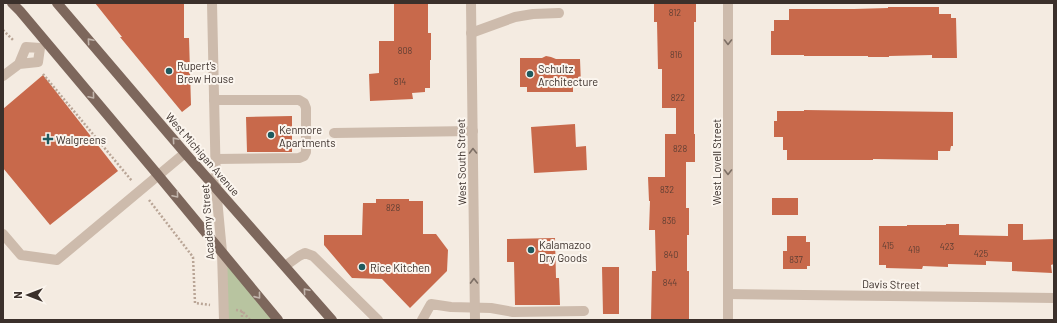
<svg xmlns="http://www.w3.org/2000/svg" width="1057" height="323" viewBox="0 0 1057 323" font-family="Barlow,sans-serif">
  <style>
    .green { fill: #b8c4a0 }
    .building { fill: #c8694b }
    .lines { fill: none; stroke-linecap: round; stroke-linejoin: round }
    .path { stroke: #b9a596; stroke-width: 2.5; stroke-dasharray: 2 2; stroke-linecap: butt }
    .service { stroke: #cdbbac; stroke-width: 10 }
    .minor { stroke: #cdbbac; stroke-width: 10 }
    .tertiary { stroke: #cdbbac; stroke-width: 10 }
    .primary { stroke: #7d675c; stroke-width: 10 }
    .oneway { stroke: #c2b5ac }
    .oneway2 { stroke: #7d6f65 }
    .poi-dot { fill: #1f5a5e; stroke: #fbf5ee; stroke-width: 1.5 }
    .labels { text-anchor: middle; dominant-baseline: central; stroke-width: 4; stroke-linejoin: round; paint-order: stroke }
    .number-label { font-size: 9px; fill: #5e3e33 }
    .poi-label { font-size: 11px; fill: #3b302b; stroke: #fbf5ee; text-anchor: start }
    .street-label { font-size: 11px; fill: #3b302b; stroke: #fbf5ee }
  </style>
  <rect width="100%" height="100%" fill="#f4ebe1"/>
  <path class="green" d="M222,252L278,320H224Z"/>
  <path class="building" d="M95,3H184V38H189L191,105L182,112L120,37H122Z
    M394,3H428V33H431V60H430V88H425V92L412,93L413,99L370,101L369,74L379,73V41H394Z
    M654,3H696V22H694V134H695V162H686V208H689V235H687V271H689V320H651L652,271H656L655,230H649L650,201H649L648,177H665V134H676V108H662V69H658L657,22H654Z
    M888,7H939V14H951V18H956L957,58H932V55L889,56V57H868V56H804V55H771V31H774V20H789V9H854L888,8Z
    M546,56L551,57L556,59H580L581,85H573V92H527V87H520V58H542Z
    M43,75L118,171L50,225L3,168V109Z
    M804,110L953,112V146H951L950,151H938V160L873,159V160H787V150H783V137H774V121H777V111H804Z
    M292,116V152H247L246,117Z
    M575,124L576,147L586,146L587,170L534,173L531,127Z
    M772,198H798V215H772Z
    M376,199H409V201H423V234H436L448,250L447,271L410,308L382,279L352,278L324,245V235H362L363,203H376Z
    M946,224H959V235L1008,236V224H1023V240L1054,239V264L1051,265L1052,273L1012,271V262L986,261V265L948,264V267L923,266L922,269L886,268V265H879V226H907V225H946Z
    M787,236H806V242H810V266H807V269H783V251H787Z
    M555,238L556,278H559L560,305H515L514,262H507V239Z
    M602,267H619V314H603Z"/>
  <g class="lines">
    <path class="path" d="M3,30L14,41
      M43,74L132,181
      M149,200L193,257L195,303L210,305
      M236,310L242,311L250,320
      M242,311V320"/>
    <path class="service" d="M471,33L515,17L533,14L559,13
      M3,76L19,64L26,47L40,48L38,62L19,64
      M214,100H299L304,103L306,108V152L304,156L299,158L216,159
      M334,133L473,131
      M3,234L21,255L57,260L185,153
      M285,266L299,256L305,253L313,256L378,320
      M422,320L431,304L451,307L491,308L513,312L584,311"/>
    <path class="minor" d="M212,3L216,188L222,252L224,320
      M471,3L475,320
      M728,294L1054,298"/>
    <path class="tertiary" d="M728,3V320"/>
    <path class="primary" d="M12,3L20,11L158,175L278,320
      M57,3L185,153L332,320"/>
  </g>
  <defs><path id="oneway-chevron" d="M-2-3.5L2.5 0L-2 3.5" fill="none" stroke-width="1.6" stroke-linecap="round" stroke-linejoin="round"/></defs>
  <g class="oneway">
    <use href="#oneway-chevron" transform="translate(90 41) rotate(-131)"/>
    <use href="#oneway-chevron" transform="translate(92 96) rotate(50)"/>
    <use href="#oneway-chevron" transform="translate(175 140) rotate(-131)"/>
    <use href="#oneway-chevron" transform="translate(176 195) rotate(50)"/>
    <use href="#oneway-chevron" transform="translate(306 291) rotate(-131)"/>
    <use href="#oneway-chevron" transform="translate(258 296) rotate(51)"/>
  </g>
  <g class="oneway2">
    <use href="#oneway-chevron" transform="translate(728 42) rotate(90)"/>
    <use href="#oneway-chevron" transform="translate(473 151) rotate(-91)"/>
    <use href="#oneway-chevron" transform="translate(728 172) rotate(90)"/>
    <use href="#oneway-chevron" transform="translate(474 281) rotate(-91)"/>
  </g>
  <g class="poi-dot">
    <circle cx="169" cy="71" r="4"/>
    <circle cx="530" cy="74" r="4"/>
    <circle cx="271" cy="135" r="4"/>
    <path d="M46 133h4v4h4v4h-4v4h-4v-4h-4v-4h4z"/>
    <circle cx="531" cy="250" r="4"/>
    <circle cx="362" cy="267" r="4"/>
  </g>
  <g class="labels">
    <g class="number-label">
      <text x="675" y="12">812</text>
      <text x="405" y="50">808</text>
      <text x="676" y="54">816</text>
      <text x="400" y="81">814</text>
      <text x="678" y="97">822</text>
      <text x="680" y="148">828</text>
      <text x="667" y="189">832</text>
      <text x="393" y="207">828</text>
      <text x="669" y="220">836</text>
      <text x="888" y="245">415</text>
      <text x="947" y="246">423</text>
      <text x="914" y="249">419</text>
      <text x="981" y="253">425</text>
      <text x="671" y="254">840</text>
      <text x="796" y="259">837</text>
      <text x="670" y="282">844</text>
    </g>
    <g class="poi-label">
      <text x="177" y="65">Rupert's<tspan x="177" dy="13">Brew House</tspan></text>
      <text x="538" y="68">Schultz<tspan x="538" dy="13">Architecture</tspan></text>
      <text x="279" y="129">Kenmore<tspan x="279" dy="13">Apartments</tspan></text>
      <text x="56" y="139">Walgreens</text>
      <text x="539" y="244">Kalamazoo<tspan x="539" dy="13">Dry Goods</tspan></text>
      <text x="370" y="267">Rice Kitchen</text>
    </g>
    <g class="street-label">
      <text transform="translate(203 154) rotate(49)">West Michigan Avenue</text>
      <text transform="translate(461 162) rotate(-91)">West South Street</text>
      <text transform="translate(716 162) rotate(-90)">West Lovell Street</text>
      <text transform="translate(207 222) rotate(-94)">Academy Street</text>
      <text transform="translate(891 284) rotate(1)">Davis Street</text>
    </g>
  </g>
  <rect width="1057" height="323" fill="none" stroke="#3b302b" stroke-width="8"/>
  <g transform="translate(28 295) rotate(270)" stroke="#fbf5ee" stroke-width="3" paint-order="stroke">
  <path d="M0-3L7 15L0 10L-7 15Z" fill="#3b302b"/>
  <text y="-6" font-size="11" font-weight="bold" text-anchor="middle" fill="#3b302b">N</text>
  </g>
</svg>
